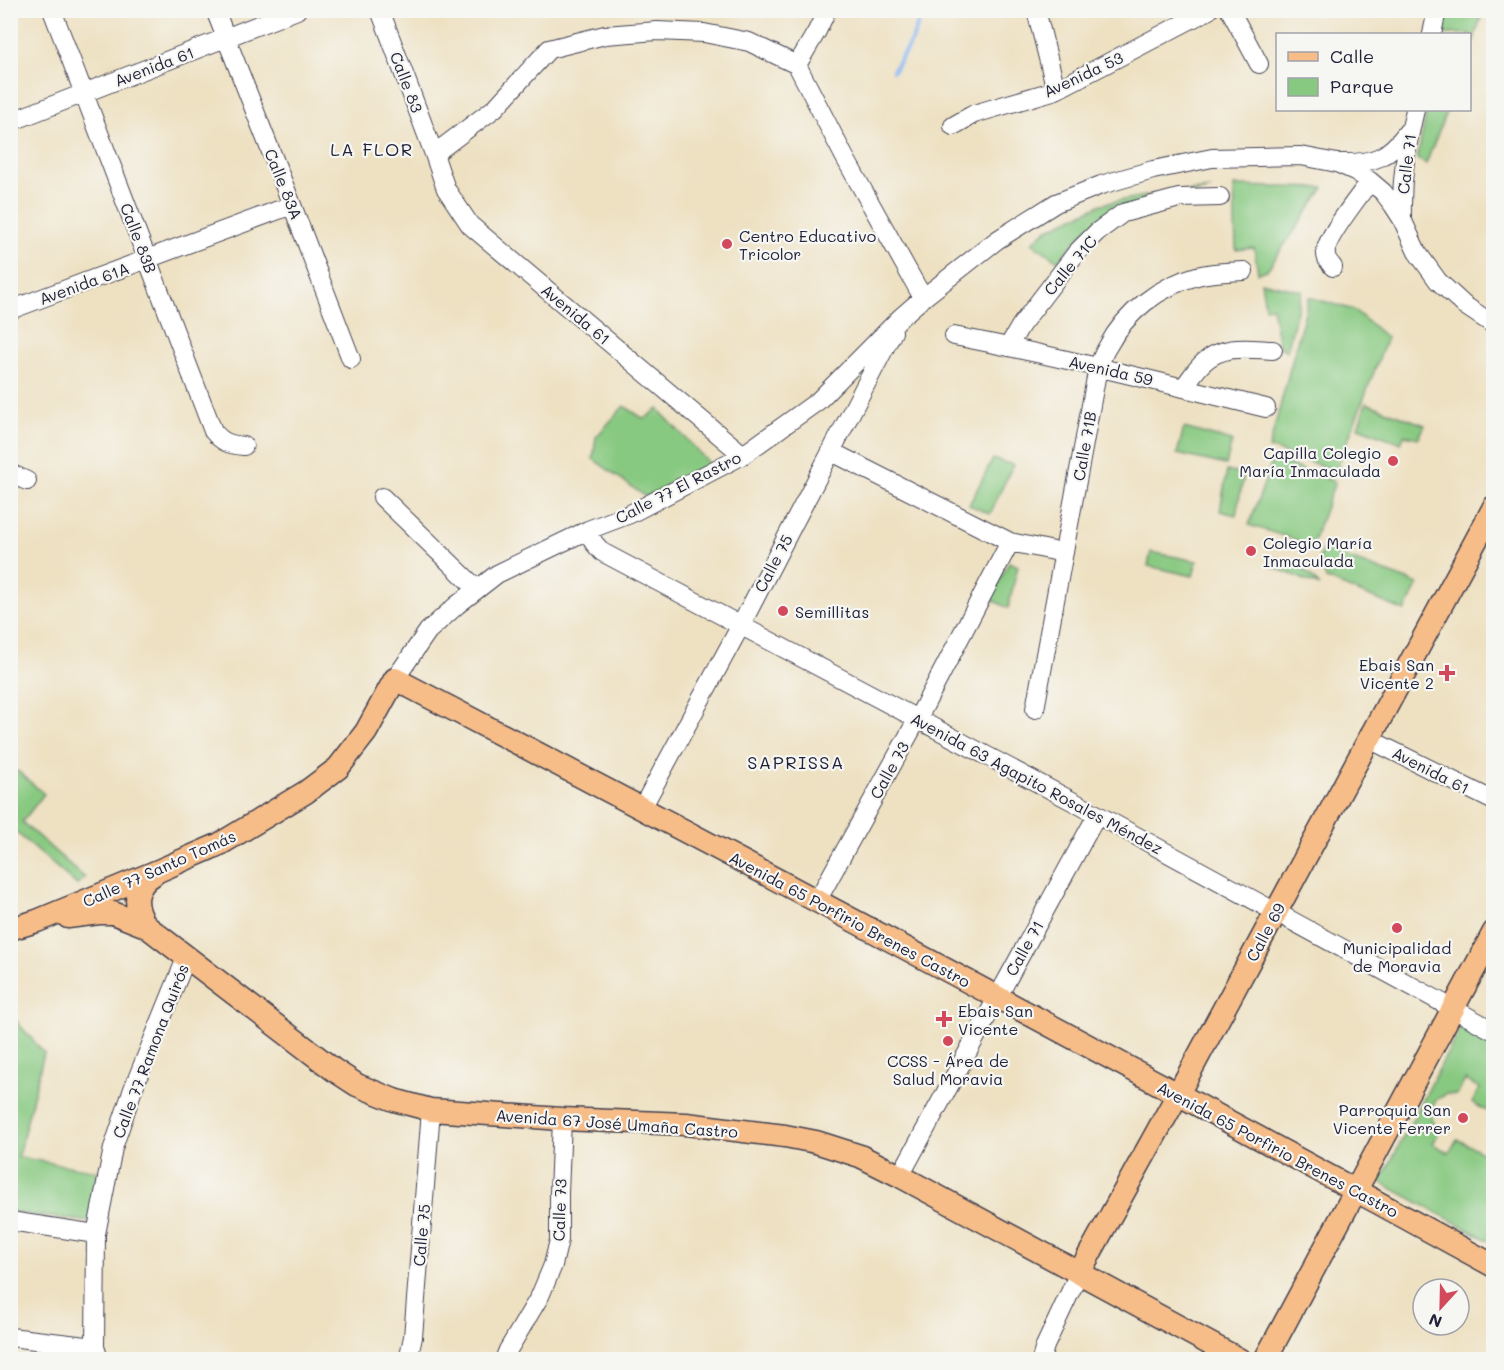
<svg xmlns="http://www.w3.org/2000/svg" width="1504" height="1370" viewBox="0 0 1504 1370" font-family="Mali,sans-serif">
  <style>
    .green { fill: #88c981; stroke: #55765e; stroke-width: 1.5 }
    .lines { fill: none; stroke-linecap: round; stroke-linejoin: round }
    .stream { stroke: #87b7f2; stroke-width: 4.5 }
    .minor-casing { stroke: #413f4f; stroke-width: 20 }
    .major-casing { stroke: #413f4f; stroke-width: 25 }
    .minor { stroke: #fff; stroke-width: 18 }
    .major { stroke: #f7bd88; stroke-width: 22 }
    .poi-dot { fill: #d1495b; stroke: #f6f6f2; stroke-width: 2 }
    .labels { text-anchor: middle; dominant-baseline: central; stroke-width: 4.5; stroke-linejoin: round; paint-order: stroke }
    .street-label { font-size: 16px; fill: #22223b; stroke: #f6f6f2 }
    .poi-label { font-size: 16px; fill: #22223b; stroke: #f6f6f2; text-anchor: start }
    .neighbourhood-label { font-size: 18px; letter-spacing: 1.5px; fill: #22223b; stroke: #f6f6f2 }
  </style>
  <rect width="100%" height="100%" fill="#f6f6f2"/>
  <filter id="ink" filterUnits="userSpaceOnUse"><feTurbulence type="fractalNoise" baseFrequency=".0167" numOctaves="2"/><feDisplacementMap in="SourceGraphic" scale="12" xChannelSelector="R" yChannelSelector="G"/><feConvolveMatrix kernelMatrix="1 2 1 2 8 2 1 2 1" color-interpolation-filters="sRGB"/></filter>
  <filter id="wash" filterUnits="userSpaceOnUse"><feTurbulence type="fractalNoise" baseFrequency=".008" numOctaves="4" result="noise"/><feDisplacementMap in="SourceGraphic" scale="24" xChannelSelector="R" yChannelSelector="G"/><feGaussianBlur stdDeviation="1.35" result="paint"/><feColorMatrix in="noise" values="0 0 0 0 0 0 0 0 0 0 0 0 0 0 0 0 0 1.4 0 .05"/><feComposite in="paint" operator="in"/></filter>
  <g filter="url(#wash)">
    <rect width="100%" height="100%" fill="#eee1c2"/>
    <path class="green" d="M1447,11H1464L1481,18L1470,52V34H1442Z
      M1427,110H1447L1426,164L1417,159Z
      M1234,186L1324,188L1267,270L1258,273L1254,248L1236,250Z
      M1212,189L1123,208L1087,229L1058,261L1032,243L1046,230L1102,204L1151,195Z
      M1261,282L1302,291L1287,351L1279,346L1272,307L1265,308Z
      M1309,297L1354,310L1387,338L1336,471L1269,448Z
      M1366,403L1425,425L1419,438L1404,435L1401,443L1358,427Z
      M624,406L644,419L658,409L710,464L646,497L593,459L596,437Z
      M1184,428L1232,441L1226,465L1177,454Z
      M993,459L1013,465L990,514L969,505Z
      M1273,459L1335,482L1312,545L1249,525Z
      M1227,471L1244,475L1236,515L1220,511Z
      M1323,549L1418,584L1405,611L1326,579L1319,557Z
      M1151,552L1197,561L1193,576L1148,566Z
      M1279,558C1297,561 1308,573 1320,586L1271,566L1273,559Z
      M1009,562L1018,566L1008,608L990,599Z
      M11,769L19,772L44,794L22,822L85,878L77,885L11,828Z
      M10,1014L44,1053L18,1157L97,1171L91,1222L11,1212Z
      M1461,1027L1493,1046V1114L1472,1103L1480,1088L1465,1080L1457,1095L1446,1094L1436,1100L1431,1111L1433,1123L1440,1130L1433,1144L1449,1153L1457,1139L1493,1158V1243L1380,1182Z"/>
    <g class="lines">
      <path class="stream" d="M893,71L912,40L923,10"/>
    </g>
  </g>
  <g filter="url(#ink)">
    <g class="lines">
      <g class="minor-casing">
        <path id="minor" d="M52,10L213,431C222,442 229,445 244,446
          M215,10L292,205L351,359
          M380,10L434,154L446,189L470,225L743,455
          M1036,10L1056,90
          M1230,10L1259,64
          M1432,34L1437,10
          M797,65L844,156L923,298
          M797,65L817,31L827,10
          M10,122L297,10
          M953,126L974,114L1056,90L1209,10
          M434,154L495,108L549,49L605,35L657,31L704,33L749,42L797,65
          M1340,163C1373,164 1388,158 1408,131
          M1402,218C1401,178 1406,148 1415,110
          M1333,267C1328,261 1325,258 1326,250C1328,235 1360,195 1370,181
          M10,310L292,205
          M954,336C1059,356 1162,383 1266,408
          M1008,347L1021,325L1077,252L1097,232L1123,213L1179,198L1220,197
          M1183,388C1190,379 1196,369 1204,362C1224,344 1249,349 1273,350
          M832,452L1010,542L1064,553
          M10,473L27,481
          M382,497L477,589
          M588,530L594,543L602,552L1074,802L1494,1031
          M395,679L428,631L457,605L497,574L588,530L630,514L743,455L818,401L901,317L923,298L997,240L1056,203L1101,185L1153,170L1212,158L1301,156L1337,163L1355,171L1370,181L1383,192L1393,205L1402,219L1417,252L1438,281L1464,305L1494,325
          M1035,709L1098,367C1101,360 1104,352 1108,346C1126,312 1160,286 1197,276C1212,272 1228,272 1244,271
          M1369,739L1494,801
          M642,808L741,625L893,332
          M817,901L918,718L1010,542
          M900,1176L1097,815
          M10,1221L96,1234
          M10,1337L95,1347L98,1356
          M91,1360L95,1347L96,1234L113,1148L133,1089L187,956
          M408,1360L413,1337L431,1110
          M504,1360L508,1350L540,1296L553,1265L559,1240V1193L562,1119
          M1041,1360L1045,1346L1079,1273
          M1492,1360L1494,1357"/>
      </g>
      <g class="major-casing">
        <path id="major" d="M68,917L99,913H113L146,926L334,1070L357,1085L394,1100L431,1110L562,1119L686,1124L785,1136L816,1142L860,1156L900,1176L1240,1360
          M146,926C133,906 133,887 154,874
          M10,929L37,921L158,871L220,844L306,792L338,768L366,732L395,679C763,871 1129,1066 1494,1266
          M1079,1273L1178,1094L1494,507
          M1265,1360L1494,932"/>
      </g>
      <use href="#minor" class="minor"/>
      <use href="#major" class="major"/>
    </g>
  </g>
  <g class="poi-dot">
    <circle cx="727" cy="244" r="6"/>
    <circle cx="1393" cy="461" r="6"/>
    <circle cx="1251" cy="551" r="6"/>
    <circle cx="783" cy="611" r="6"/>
    <path d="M1444 664h6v6h6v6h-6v6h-6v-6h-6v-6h6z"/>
    <circle cx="1397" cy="928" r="6"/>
    <path d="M941 1010h6v6h6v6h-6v6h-6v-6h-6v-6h6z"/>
    <circle cx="948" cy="1041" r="6"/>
    <circle cx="1463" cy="1118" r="6"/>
  </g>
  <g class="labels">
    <g class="street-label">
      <text transform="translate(154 66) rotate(-21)">Avenida 61</text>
      <text transform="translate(1083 74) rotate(-25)">Avenida 53</text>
      <text transform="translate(407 82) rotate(69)">Calle 83</text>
      <text transform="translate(1406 164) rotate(-83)">Calle 71</text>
      <text transform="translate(284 184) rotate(68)">Calle 83A</text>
      <text transform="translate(139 238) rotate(69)">Calle 83B</text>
      <text transform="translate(1070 265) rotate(-50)">Calle 71C</text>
      <text transform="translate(84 283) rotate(-20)">Avenida 61A</text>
      <text transform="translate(576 314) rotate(40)">Avenida 61</text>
      <text transform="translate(1111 370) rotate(13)">Avenida 59</text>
      <text transform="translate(1084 446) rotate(-80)">Calle 71B</text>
      <text transform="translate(678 487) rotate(-27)">Calle 77 El Rastro</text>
      <text transform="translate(773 563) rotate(-62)">Calle 75</text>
      <text transform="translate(889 770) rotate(-61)">Calle 73</text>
      <text transform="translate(1431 770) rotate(27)">Avenida 61</text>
      <text transform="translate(1037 783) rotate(28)">Avenida 63 Agapito Rosales Méndez</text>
      <text transform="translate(159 868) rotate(-24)">Calle 77 Santo Tomás</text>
      <text transform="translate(850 919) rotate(28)">Avenida 65 Porfirio Brenes Castro</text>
      <text transform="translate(1265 932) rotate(-62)">Calle 69</text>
      <text transform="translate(1024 948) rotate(-61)">Calle 71</text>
      <text transform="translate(150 1051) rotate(-69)">Calle 77 Ramona Quirós</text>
      <text transform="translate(617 1123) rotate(4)">Avenida 67 José Umaña Castro</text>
      <text transform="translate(1278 1149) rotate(28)">Avenida 65 Porfirio Brenes Castro</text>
      <text transform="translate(559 1210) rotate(-88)">Calle 73</text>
      <text transform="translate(421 1235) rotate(-85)">Calle 75</text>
    </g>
    <g class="poi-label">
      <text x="739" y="235">Centro Educativo<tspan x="739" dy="18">Tricolor</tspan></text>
      <text x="1381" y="452" text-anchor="end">Capilla Colegio<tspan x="1381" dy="18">María Inmaculada</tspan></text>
      <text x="1263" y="542">Colegio María<tspan x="1263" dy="18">Inmaculada</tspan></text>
      <text x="795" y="611">Semillitas</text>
      <text x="1434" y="664" text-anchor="end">Ebais San<tspan x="1434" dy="18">Vicente 2</tspan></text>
      <text x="1397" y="947" text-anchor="middle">Municipalidad<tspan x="1397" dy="18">de Moravia</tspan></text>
      <text x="958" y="1010">Ebais San<tspan x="958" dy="18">Vicente</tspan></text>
      <text x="948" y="1060" text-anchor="middle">CCSS - Área de<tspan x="948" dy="18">Salud Moravia</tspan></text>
      <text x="1451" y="1109" text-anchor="end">Parroquia San<tspan x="1451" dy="18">Vicente Ferrer</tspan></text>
    </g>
    <g class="neighbourhood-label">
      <text x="372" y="149">LA FLOR</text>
      <text x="796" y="762">SAPRISSA</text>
    </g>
  </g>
  <rect width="1504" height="1370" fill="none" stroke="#f6f6f2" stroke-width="36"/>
  <rect x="1276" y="33" width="195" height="78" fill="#f6f6f2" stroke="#a1a1a9" stroke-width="1.5"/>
  <rect x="1288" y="52" width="30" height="9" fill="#f7bd88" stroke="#a1a1a9" stroke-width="1.5"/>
  <text x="1330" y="63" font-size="18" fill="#22223b">Calle</text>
  <rect x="1288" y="78" width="30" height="18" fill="#88c981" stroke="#a1a1a9" stroke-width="1.5"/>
  <text x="1330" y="93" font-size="18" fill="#22223b">Parque</text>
  <g transform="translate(1441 1307) rotate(202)"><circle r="28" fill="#f6f6f2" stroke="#a1a1a9" stroke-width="1.5"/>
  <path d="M0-4.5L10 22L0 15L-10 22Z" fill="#d1495b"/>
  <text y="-9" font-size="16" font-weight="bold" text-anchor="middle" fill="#22223b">N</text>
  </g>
</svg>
